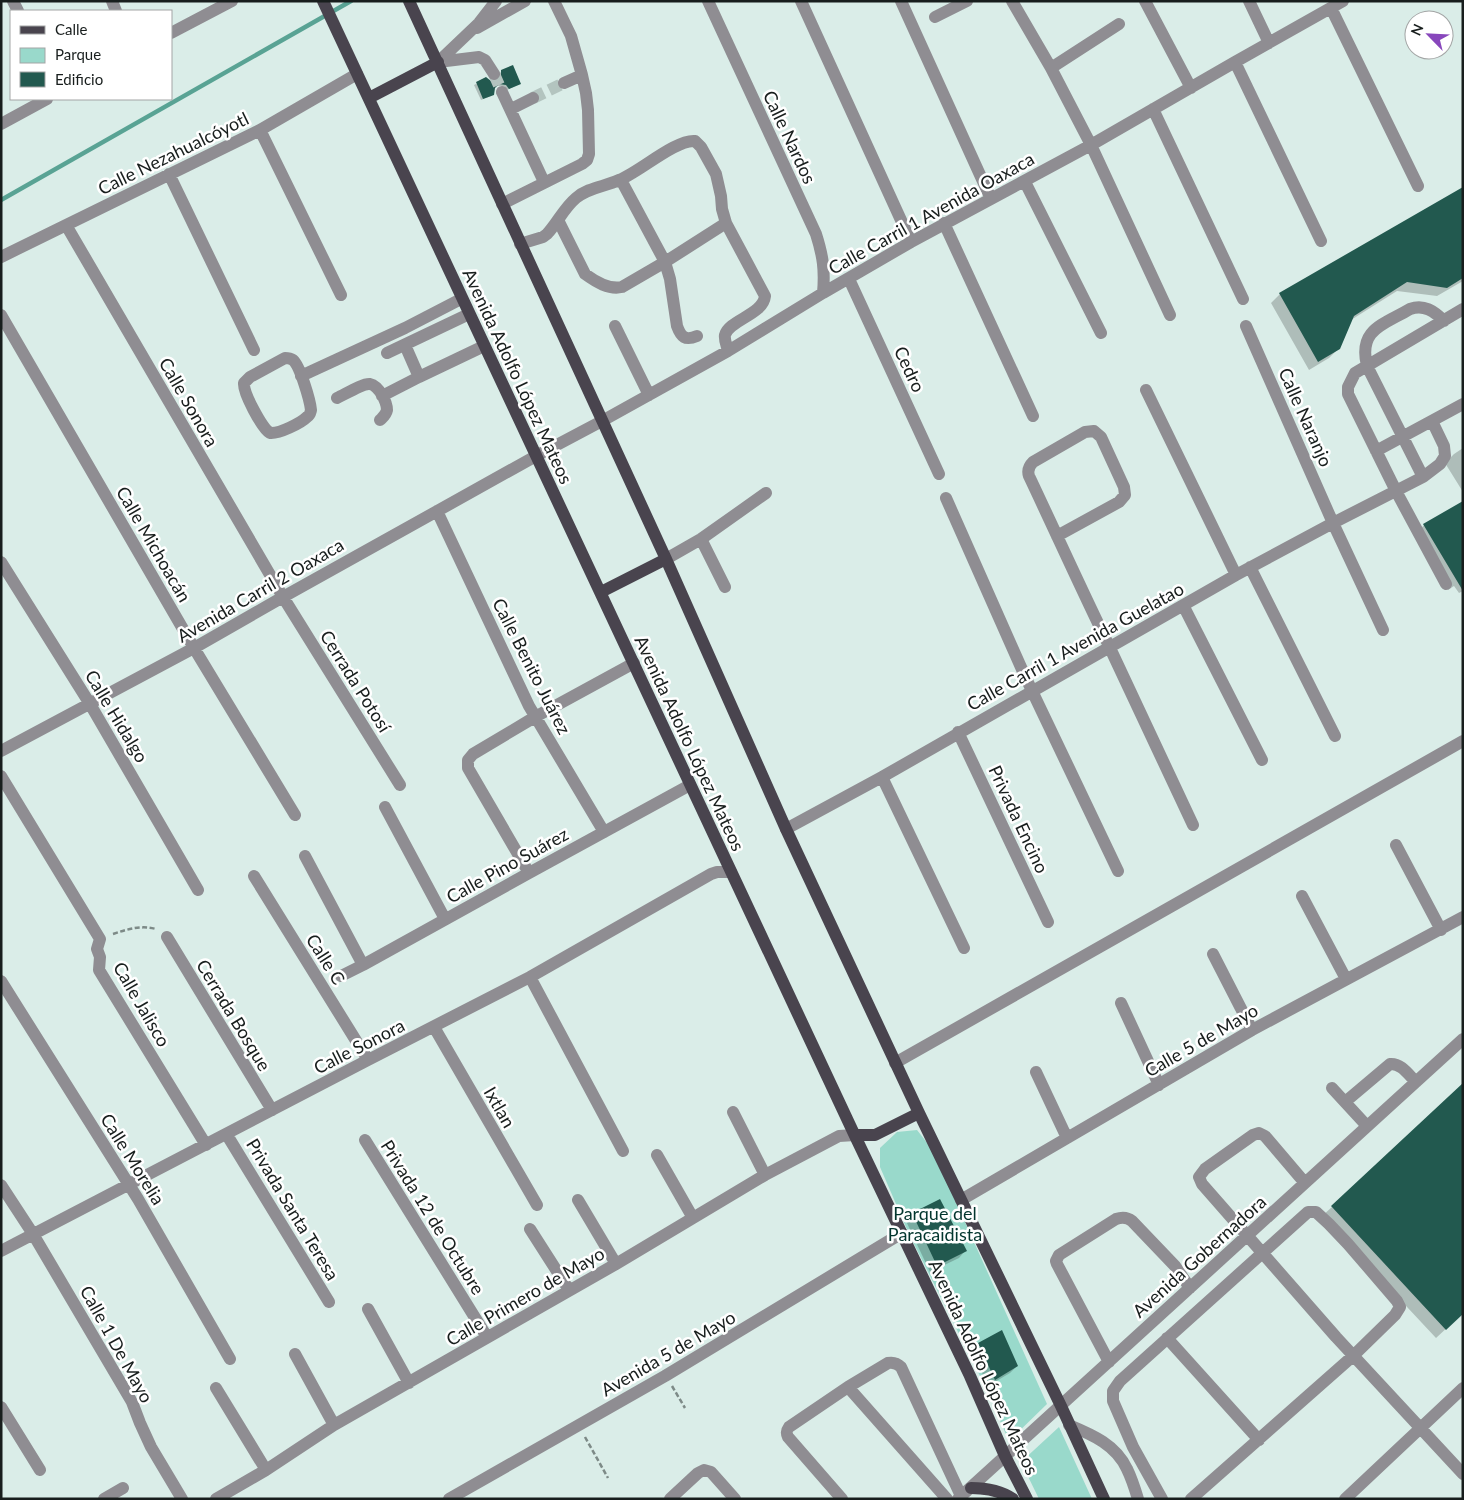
<svg xmlns="http://www.w3.org/2000/svg" width="1464" height="1500" viewBox="0 0 1464 1500" font-family="Lato,sans-serif">
  <style>
    .green { fill: #99d9cb }
    .shadow { fill: #0003 }
    .lines { fill: none; stroke-linecap: round; stroke-linejoin: round }
    .stream { stroke: #59a394; stroke-width: 4.5 }
    .building { fill: #22594f }
    .minor-tunnel { stroke: #b3c4bf; stroke-width: 12; stroke-dasharray: 12 6; stroke-linecap: butt }
    .path { stroke: #7d8a87; stroke-width: 2.5; stroke-dasharray: 5 2.5; stroke-linecap: butt }
    .minor { stroke: #8f8d92; stroke-width: 12 }
    .major { stroke: #49444e; stroke-width: 12 }
    .labels { text-anchor: middle; dominant-baseline: central; stroke-width: 5; stroke-linejoin: round; paint-order: stroke }
    .street-label { font-size: 18px; fill: #181e1d; stroke: #fff }
    .park-label { font-size: 18px; fill: #03362e; stroke: #fff }
  </style>
  <rect width="100%" height="100%" fill="#daede8"/>
  <path class="green" d="M917,1130L932,1149L1047,1404L1009,1441L980,1376L909,1234L880,1167V1148L897,1132Z
    M1059,1427L1092,1499H1039L1021,1462Z"/>
  <path class="shadow" d="M502,71L519,84L507,90L504,86H496L494,88L493,94L491,96L481,100L474,85L486,79L490,83L498,82L500,80V73Z
    M1463,188V281L1437,296L1397,291L1351,320L1339,348L1329,358L1309,370L1271,303L1280,294Z
    M1463,448V492L1445,463L1454,454Z
    M1463,502V591L1459,593L1454,586L1448,590L1415,535L1424,525Z
    M1332,1207L1463,1313L1436,1338L1322,1216Z
    M913,1214L965,1251L959,1258L930,1272L906,1221Z
    M979,1344L1017,1366L1010,1373L988,1386L972,1351Z"/>
  <g class="lines">
    <path class="stream" d="M1,200L351,1"/>
  </g>
  <path class="building" d="M513,65L521,84L509,89L506,85L499,84L495,88L494,95L483,99L476,82L486,77L491,81H498L501,77V70Z
    M1463,187V278L1447,288L1407,282L1354,316L1340,349L1318,362L1279,293Z
    M1463,501V591L1423,524Z
    M1463,1083V1314L1446,1330L1331,1206Z
    M940,1199L967,1251L937,1266L912,1213Z
    M1002,1330L1018,1366L995,1380L978,1343Z"/>
  <g class="lines">
    <path class="minor-tunnel" d="M494,74L502,92
      M533,98L564,83"/>
    <path class="path" d="M113,934C128,929 141,925 156,929
      M672,1386L685,1408
      M585,1437L608,1478"/>
    <path class="minor" d="M13,1L18,11
      M112,1L116,11
      M708,1L816,234C823,256 825,270 823,293
      M801,1L911,242
      M901,1L991,199
      M1012,1L1051,68L1091,145L1170,315
      M1145,1L1191,88
      M1249,1L1269,43
      M1331,8L1418,186
      M935,17L967,1
      M477,28L525,1
      M171,33L232,1
      M438,62L479,23L496,1
      M438,62L479,57L485,60L494,74
      M1235,62L1321,241
      M1051,68L1119,24
      M564,83L582,75
      M502,92L544,182
      M511,109L533,98
      M1153,109L1243,299
      M1,124L47,99
      M260,130L341,295
      M169,174L254,350
      M621,180L665,262L670,279L677,326C681,337 685,341 697,336
      M1025,182L1101,333
      M502,204L582,164L587,160L589,154L588,110L586,93L582,75L571,36L554,1
      M558,220L585,274C596,282 609,290 622,287L665,262L726,223
      M944,223L1033,416
      M66,225L283,597L400,785
      M520,244L543,237L547,234C558,222 564,208 576,198C589,187 604,187 619,180C638,173 676,139 695,141L701,147L716,174L721,196L722,209L726,223L765,296C763,315 729,320 725,335C724,340 727,346 728,351
      M1,257L260,130L357,74
      M849,279L939,474
      M1,315L194,648L295,815
      M615,326L649,395
      M1246,326L1333,523L1383,630
      M405,345L419,377
      M387,353L469,314
      M285,358C288,358 290,358 293,360C300,366 310,400 311,410C310,414 310,415 307,417C301,423 279,434 270,433C262,428 243,393 244,383L250,377Z
      M301,376L405,328L461,299
      M1146,390L1236,575
      M382,396L419,377L484,346
      M337,398C344,395 363,383 370,384C379,386 387,402 387,410C386,415 383,417 380,420
      M1376,451L1463,404
      M1423,477L1367,366C1358,329 1383,325 1410,309C1424,304 1434,311 1444,321
      M946,498L1024,674L1118,871
      M437,511L529,706L604,832
      M1057,536L1119,502L1125,495L1124,487L1101,437L1094,431L1085,432L1033,462C1029,466 1027,470 1029,476C1056,533 1082,591 1110,648L1193,825
      M701,539L725,587
      M666,559L701,539L766,493
      M1,562L90,704L198,890
      M1250,567L1335,736
      M1446,584L1396,491L1348,394V387L1355,373L1463,309
      M1183,605L1262,760
      M958,732L1048,922
      M1,751L194,648L283,597L536,456L602,421L728,351L823,293L911,242L1091,145L1235,62L1343,1
      M1,776L100,939L97,949L100,957L99,970L206,1145
      M882,777L964,948
      M385,807L445,919
      M786,829L882,777L1236,575L1333,523L1423,477L1440,464L1445,456L1444,446L1432,421
      M1396,845L1441,930
      M305,856L363,965
      M529,873L468,768V760L473,754L535,717L634,663
      M254,876L368,1060
      M1302,896L1346,979
      M167,937L272,1110
      M1213,954L1252,1030
      M341,976L363,965L529,873L690,785
      M530,977L623,1151
      M1,981L138,1199L230,1359
      M1121,1003L1159,1085
      M434,1027L537,1205
      M895,1063L1463,741
      M1036,1072L1067,1138
      M1332,1088L1367,1126
      M1345,1102L1390,1064C1401,1063 1408,1074 1416,1082
      M733,1112L765,1175
      M227,1135L329,1302
      M365,1140L487,1337
      M657,1155L693,1218
      M1305,1183L1265,1136L1259,1133L1253,1135L1205,1169L1199,1177L1202,1184L1336,1337L1463,1474
      M1,1185L33,1234L132,1402L140,1423L151,1447L182,1499
      M578,1200L616,1264
      M961,1200L1252,1030L1463,917
      M530,1229L569,1290
      M1,1251L368,1060L530,977L711,874L717,872H731
      M368,1309L409,1383
      M1167,1338L1259,1440
      M295,1354L334,1425
      M1109,1362L1057,1264L1056,1261L1059,1255L1116,1219C1122,1217 1127,1217 1132,1221L1175,1266L1190,1288
      M848,1387L947,1499
      M216,1388L266,1470
      M1,1407L40,1470
      M1069,1425C1093,1435 1116,1445 1127,1469C1132,1479 1135,1489 1138,1499
      M104,1499L123,1488
      M216,1499L266,1470L334,1425L616,1264L765,1175L839,1136L855,1135
      M449,1499L665,1376L902,1233
      M670,1499L698,1473L704,1470L711,1472L735,1499
      M842,1499L788,1437C786,1433 786,1431 789,1427L848,1387L888,1363C893,1362 897,1363 901,1367L961,1496
      M958,1499L1463,1039
      M1162,1499L1133,1447L1113,1401V1391L1120,1381L1308,1212H1316L1329,1224L1348,1244L1397,1301L1400,1307L1395,1315L1353,1356L1191,1499
      M1345,1499L1463,1388"/>
    <path class="major" d="M323,1L856,1138L970,1376L1005,1456L1027,1499
      M409,1L666,559L786,829L919,1113L1061,1406L1104,1499
      M369,98L438,62
      M601,592L666,559
      M855,1135H875L919,1113
      M971,1488C986,1488 1000,1490 1013,1499"/>
  </g>
  <g class="labels">
    <g class="street-label">
      <text transform="translate(790 137) rotate(65)">Calle Nardos</text>
      <text transform="translate(173 153) rotate(-26)">Calle Nezahualcóyotl</text>
      <text transform="translate(931 213) rotate(-29)">Calle Carril 1 Avenida Oaxaca</text>
      <text transform="translate(910 369) rotate(65)">Cedro</text>
      <text transform="translate(518 376) rotate(65)">Avenida Adolfo López Mateos</text>
      <text transform="translate(189 402) rotate(60)">Calle Sonora</text>
      <text transform="translate(1306 417) rotate(66)">Calle Naranjo</text>
      <text transform="translate(154 544) rotate(60)">Calle Michoacán</text>
      <text transform="translate(260 590) rotate(-30)">Avenida Carril 2 Oaxaca</text>
      <text transform="translate(1075 646) rotate(-29)">Calle Carril 1 Avenida Guelatao</text>
      <text transform="translate(532 666) rotate(63)">Calle Benito Juárez</text>
      <text transform="translate(356 681) rotate(58)">Cerrada Potosí</text>
      <text transform="translate(117 716) rotate(59)">Calle Hidalgo</text>
      <text transform="translate(690 743) rotate(65)">Avenida Adolfo López Mateos</text>
      <text transform="translate(1019 819) rotate(65)">Privada Encino</text>
      <text transform="translate(507 865) rotate(-29)">Calle Pino Suárez</text>
      <text transform="translate(326 959) rotate(58)">Calle C</text>
      <text transform="translate(142 1004) rotate(60)">Calle Jalisco</text>
      <text transform="translate(234 1015) rotate(59)">Cerrada Bosque</text>
      <text transform="translate(1201 1040) rotate(-30)">Calle 5 de Mayo</text>
      <text transform="translate(359 1046) rotate(-27)">Calle Sonora</text>
      <text transform="translate(500 1107) rotate(60)">Ixtlan</text>
      <text transform="translate(133 1159) rotate(58)">Calle Morelia</text>
      <text transform="translate(293 1209) rotate(59)">Privada Santa Teresa</text>
      <text transform="translate(433 1217) rotate(58)">Privada 12 de Octubre</text>
      <text transform="translate(1199 1256) rotate(-42)">Avenida Gobernadora</text>
      <text transform="translate(525 1296) rotate(-30)">Calle Primero de Mayo</text>
      <text transform="translate(117 1344) rotate(61)">Calle 1 De Mayo</text>
      <text transform="translate(668 1353) rotate(-30)">Avenida 5 de Mayo</text>
      <text transform="translate(984 1367) rotate(65)">Avenida Adolfo López Mateos</text>
    </g>
    <g class="park-label">
      <text x="935" y="1213">Parque del<tspan x="935" dy="21">Paracaidista</tspan></text>
    </g>
  </g>
  <rect width="1464" height="1500" fill="none" stroke="#181e1d" stroke-width="5"/>
  <rect x="10" y="10" width="162" height="90" fill="#ffffff" stroke="#a3a5a5"/>
  <rect x="20" y="26" width="25" height="8" fill="#49444e" stroke="#a3a5a5"/>
  <text x="55" y="35" font-size="15" fill="#181e1d">Calle</text>
  <rect x="20" y="48" width="25" height="15" fill="#99d9cb" stroke="#a3a5a5"/>
  <text x="55" y="60" font-size="15" fill="#181e1d">Parque</text>
  <rect x="20" y="72" width="25" height="15" fill="#22594f" stroke="#a3a5a5"/>
  <text x="55" y="85" font-size="15" fill="#181e1d">Edificio</text>
  <g transform="translate(1429 35) rotate(294)"><circle r="24" fill="#ffffff" stroke="#a3a5a5"/>
  <path d="M0-4L9 19L0 12L-9 19Z" fill="#8847bc"/>
  <text y="-8" font-size="14" font-weight="bold" text-anchor="middle" fill="#181e1d">N</text>
  </g>
</svg>
